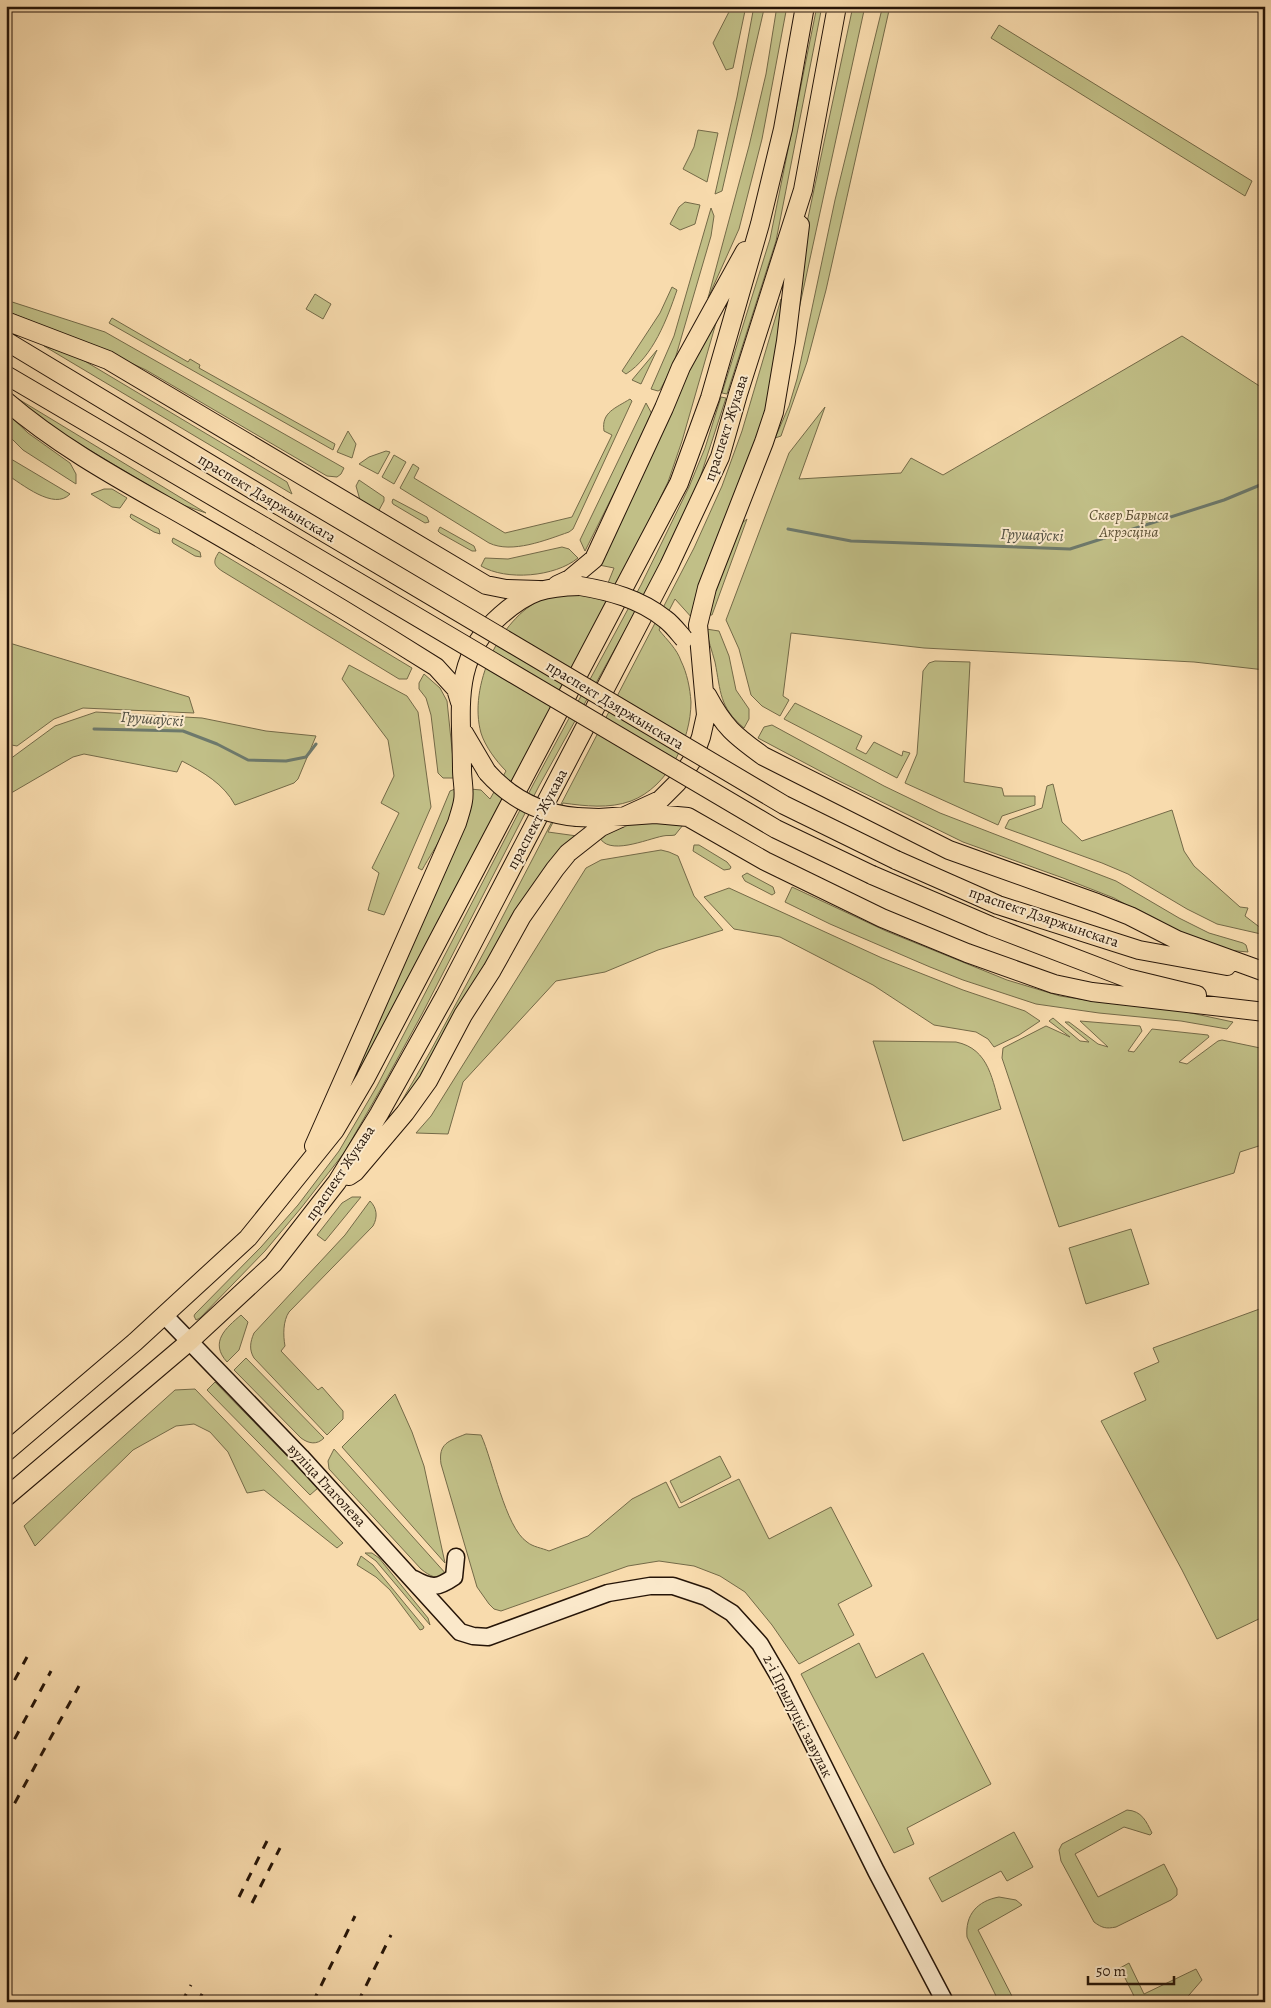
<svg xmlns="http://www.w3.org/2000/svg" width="1271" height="2008" viewBox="0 0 1271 2008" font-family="Alegreya,serif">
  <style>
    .green { fill: #c1bf87; stroke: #746a48 }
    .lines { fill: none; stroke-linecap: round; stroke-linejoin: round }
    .stream { stroke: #6d796c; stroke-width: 3 }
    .secondary-casing { stroke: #261508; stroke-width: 19 }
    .primary-casing { stroke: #261508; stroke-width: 20 }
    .secondary { stroke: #fae8ca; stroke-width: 16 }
    .primary { stroke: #f8dbad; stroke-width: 18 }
    .rail { stroke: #261508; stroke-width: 3; stroke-dasharray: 9 9; stroke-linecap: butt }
    .primary-bridge-casing { stroke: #261508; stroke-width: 20; stroke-linecap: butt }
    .primary-bridge { stroke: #f8dbad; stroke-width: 18 }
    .labels { text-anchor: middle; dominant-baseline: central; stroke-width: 4; stroke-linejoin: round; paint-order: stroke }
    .street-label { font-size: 15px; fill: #261508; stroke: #fae8ca }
    .park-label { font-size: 15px; font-style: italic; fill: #5c5034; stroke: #fae8ca }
    .water-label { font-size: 16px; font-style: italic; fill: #504f42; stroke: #fae8ca }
  </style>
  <rect width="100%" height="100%" fill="#f8dbad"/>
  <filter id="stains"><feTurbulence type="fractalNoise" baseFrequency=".004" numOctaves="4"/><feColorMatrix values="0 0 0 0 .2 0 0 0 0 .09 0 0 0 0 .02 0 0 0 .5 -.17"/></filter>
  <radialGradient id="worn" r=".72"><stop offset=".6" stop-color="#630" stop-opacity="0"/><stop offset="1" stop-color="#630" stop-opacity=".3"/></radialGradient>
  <path class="green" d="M732,6H746L733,68L726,70L713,43Z
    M754,6H764V9L722,191L715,194L737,97Z
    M777,6H787L762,139L739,229L708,298L749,146L766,74Z
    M817,6H822L776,241L727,394L722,393L770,239Z
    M853,6H865L796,323L805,232Z
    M884,6H890L826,290L807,362L781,436L775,438L789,406L797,379L835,200L881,13Z
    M999,25L1252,181L1245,196L991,38Z
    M698,130L718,133L707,182L683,169L694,147Z
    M685,202L700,205L695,224L680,230L670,224L679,207Z
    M711,208L714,216L711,236L673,366L660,390L658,391L651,389L674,336Z
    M672,287L677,290C667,319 653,357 626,374L622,371L660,313Z
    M315,294L331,304L323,319L306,309Z
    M781,299C779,335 777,375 767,409C752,461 728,509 710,560C703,579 696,598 693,619L675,599L659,630C667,640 677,649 681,661C687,673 690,688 691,702C691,740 668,787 631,801C609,809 585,806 563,803L548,832L577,836L405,1104L385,1130L430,1052L491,939L694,548L722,486L742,431Z
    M6,300L105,332L344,468L341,474L337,477L327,476L146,370L101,349L6,311Z
    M722,302L682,441L668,482L643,533L354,1080L350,1078L470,789L481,790L490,799L506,771C496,761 485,746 481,733C468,687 499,619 542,599C561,590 583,595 602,598L614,568L594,564Z
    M112,318L188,362L190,359L200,365L199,368L335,444L333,450L109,323Z
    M1182,336L1261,387L1265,381V670L1194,662L924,648L791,633L783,696L789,700L780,716L762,706L751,695L739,649L726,620L789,453L825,407L799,479L901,473L911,458L943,475Z
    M44,346L78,357L287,482L292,494Z
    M657,350L641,384L632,380Z
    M15,397L206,513L180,504L41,421Z
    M721,397L726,398L696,490L648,589L539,786L422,1014L382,1087L344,1153L301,1208L265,1251L200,1318L196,1320L194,1316L195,1314L261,1247L298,1205L339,1151L377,1086L534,783L641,585L689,487L705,448Z
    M630,399L632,401L573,529L569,532C546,540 512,554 489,543L400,488L413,464L419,468L414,478L505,533L572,517L612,435L604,431C601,412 616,408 630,399Z
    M646,403L652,414L649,423L585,551L580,540Z
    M6,412L28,433L70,463L76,474V484L23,450L6,433Z
    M348,431L356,444L352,458L337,452Z
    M386,451L390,452L378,474L359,464L369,457Z
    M394,455L406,462L394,484L382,477Z
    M6,456L70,494C54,511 22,484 6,474Z
    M359,480L384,497V501L378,512L360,500L356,486Z
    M104,489H112L127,498L120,508L112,507L91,494Z
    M393,499L427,517L429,522L425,523L393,504L392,502Z
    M131,514L159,529L160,534L154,532L132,519L130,517Z
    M747,519L712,615H704L742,523Z
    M440,527L474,546L476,551H472L440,533L438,531Z
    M173,538L200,552L201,557L195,556L173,543L172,541Z
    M562,547L569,549L578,558C555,577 506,581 481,566L485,558L508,559Z
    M219,552L412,668L407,679H399L222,571C213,565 213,561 219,552Z
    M706,629L719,631L729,656L736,690L749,709V719L744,728C719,707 721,692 715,662C712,651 708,640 706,629Z
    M6,642L189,697L194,713L83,708L54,719L17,746L6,744Z
    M935,661L970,662L964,782L1002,788L1004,796H1035V805L1002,816L998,825L905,783L917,754L923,671L929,663Z
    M349,665L407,696L418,712L431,807L384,915L368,910L379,873L372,868L399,813L381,803L394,776L388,740L342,679Z
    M424,674L440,688L447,701L455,778H443L438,773L431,715L426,698L419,689V683Z
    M795,703L862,736L856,749L866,754L874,742L902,756L903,751L910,753L897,778L784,719Z
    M96,712L202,718L266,731L316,736L298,779L294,783L235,805C224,784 203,772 182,761L177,772L84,754L73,757L6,796V762L55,726Z
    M772,725L884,786L940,813L1116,881L1179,918L1209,933L1243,943L1246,945L1248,952L1227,950L1179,934L1114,898L1063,878L963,842L835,779L758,738L764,727Z
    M1053,784L1062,822L1082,841L1172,810L1184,851L1194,866L1240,907L1248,908L1245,916L1262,929L1261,934L1217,924L1187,909L1128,874L1102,863L1005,828L1009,820L1042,808L1047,786Z
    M455,789C456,819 436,845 422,870L418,868L450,791Z
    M661,819L683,825L675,835C671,836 667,835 663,836C647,839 607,857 599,836L631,824Z
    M694,845H699L727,862L731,867L730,869L724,870L693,851Z
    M661,850L669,852L678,856L694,896L723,930L658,950L605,972L556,981L463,1082L448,1134L416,1133L431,1116L586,868L601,860Z
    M747,873L773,887L775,893L772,895L745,881L742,876Z
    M792,887L886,931L1007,980L1060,996L1099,1002L1163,1007L1233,1022L1227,1029L1181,1021L1099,1013L1036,1004L963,980L930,967L830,924L785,902Z
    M729,888L882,958L963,990L1025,1011L1040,1021L1019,1035L994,1047L988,1039L976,1032L934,1025L873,985L780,937L734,929L704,897Z
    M1053,1018L1080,1041L1089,1042L1065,1022H1069L1098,1044L1108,1047L1080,1021L1140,1026L1142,1031L1128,1051L1134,1052L1152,1029L1208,1035L1209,1037L1179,1062L1187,1064L1218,1041L1222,1040L1265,1049V1144L1240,1152L1234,1173L1059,1227L1002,1058L1003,1048L1046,1026L1070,1037L1049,1021Z
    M873,1041L956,1042C990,1049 992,1081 1001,1109L903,1141Z
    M352,1197H361L325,1241L317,1235L342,1203Z
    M370,1201C377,1208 378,1217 373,1226L289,1312C283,1321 283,1335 285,1346L281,1351L318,1390L322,1387L343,1411V1419L327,1435L254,1358C249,1350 250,1342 254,1333L345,1235Z
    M1131,1229L1149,1284L1086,1304L1069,1248Z
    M1265,1307V1616L1217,1639L1182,1570L1101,1421L1146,1400L1134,1373L1159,1362L1153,1348Z
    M241,1315L248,1322L239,1350L227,1362C209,1342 226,1328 241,1315Z
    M246,1358L324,1438C317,1445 309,1444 301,1438L234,1370Z
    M215,1382L318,1488L310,1495L207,1390Z
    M195,1389L343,1543L337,1548L264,1490L247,1493L228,1452L210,1432L194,1424L176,1426L133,1450L35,1546L24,1526L175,1390Z
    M395,1394L412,1432L424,1466L445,1563L342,1447Z
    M466,1434L481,1435C493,1461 505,1527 527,1542C533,1547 542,1548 549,1551L588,1536L632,1499L666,1482L679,1508L739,1479L769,1539L831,1507L872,1586L838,1604L854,1635L799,1664L772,1625L745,1592L720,1576L694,1566L659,1561L628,1566L501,1611L494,1609L489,1604L477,1587L441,1464C438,1443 449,1441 466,1434Z
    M334,1449L447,1575C436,1580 430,1576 421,1569L329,1469L328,1461Z
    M720,1456L731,1477L681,1503L670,1481Z
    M365,1553H372L379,1558L428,1618L430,1625L376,1561Z
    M361,1556L373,1565L424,1627L423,1629L420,1630L390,1590L376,1577L357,1565Z
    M859,1643L876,1678L923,1653L991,1784L907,1828L914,1844L894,1853L801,1674Z
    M1127,1810C1142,1811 1146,1821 1152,1833L1150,1835L1124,1827L1075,1854L1098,1897L1164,1864L1177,1889V1895L1171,1900L1116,1927C1106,1929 1102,1928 1094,1922L1061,1861L1059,1850L1062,1844Z
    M1014,1832L1033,1867L1007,1881L1001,1871L942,1902L929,1878Z
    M999,1897L1016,1900L1022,1905L978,1930L1015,2002H999L967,1937C965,1915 977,1901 999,1897Z
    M1129,1963L1144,1994L1196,1969L1202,1980L1183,2002H1137L1120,1968Z"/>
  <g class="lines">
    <path class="stream" d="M788,529L851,541L1070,549L1224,500L1265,483
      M94,729L183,731L217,744L248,760L286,761L306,757L316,744"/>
    <g class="secondary-casing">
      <path id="secondary" d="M165,1316L301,1457L460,1632L473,1636L488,1637L608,1593L650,1586H673L706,1597L732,1613L760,1644L781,1680L876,1871L945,2002
        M414,1579C432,1589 438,1588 454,1577L456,1557"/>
    </g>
    <g class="primary-casing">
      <path id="primary" d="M6,321L108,360L486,585L506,589L539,590
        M6,341L278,505
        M6,375L265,527
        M6,401C64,451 132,486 198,524C278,570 358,618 436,667L456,689L460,702
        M557,585L570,579L594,559L664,408L681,367L745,251
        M707,695C724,727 734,735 763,756L949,850L1097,903L1130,916L1177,940L1265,972
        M464,733L487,772
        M577,817L599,818L655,814L688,817L765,861L882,918L967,953L1054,984L1092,992L1265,1012
        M896,860L998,905L1139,950L1227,966
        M872,875L991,926L1127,978L1197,995
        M314,1146L457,823C459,816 462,808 463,801C465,791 462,780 462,770C462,711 450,659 501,615C529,591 544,587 580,586
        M349,1176L355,1172L405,1113L428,1081L463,1015L492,970L522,916L555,869L568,853L601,827L660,800L677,783L693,759L701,737L706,715L698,625L707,588L764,442L774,412L786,341L800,225
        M6,1452L135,1342L248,1238L335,1130L365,1079L679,483L710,398L760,224L783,129L805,6
        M6,1497L190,1341L273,1264L337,1182L379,1114L445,996L669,566L720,457L738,394L803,190L837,6"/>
    </g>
    <use href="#secondary" class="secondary"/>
    <use href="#primary" class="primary"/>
    <path class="rail" d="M6,1696L27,1657
      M6,1755L51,1671
      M6,1819L79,1686
      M239,1897L267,1841
      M252,1903L280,1848
      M182,2002L191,1985
      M198,2002L203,1992
      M313,2002L355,1916
      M358,2002L391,1935"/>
    <g class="primary-bridge-casing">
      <path id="primary-bridge" d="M278,505L784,805L896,860
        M265,527L776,829L872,875
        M580,586C610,591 640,599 665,619C672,624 678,632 684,639
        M487,772C511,799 541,814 577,817"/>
    </g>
    <use href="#primary-bridge" class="primary-bridge"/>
  </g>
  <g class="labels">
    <g class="street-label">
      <text transform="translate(726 428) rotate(-72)">праспект Жукава</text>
      <text transform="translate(267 498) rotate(31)">праспект Дзяржынскага</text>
      <text transform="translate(615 705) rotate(31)">праспект Дзяржынскага</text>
      <text transform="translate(537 819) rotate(-62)">праспект Жукава</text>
      <text transform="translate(1044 917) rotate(19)">праспект Дзяржынскага</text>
      <text transform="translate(340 1173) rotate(-56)">праспект Жукава</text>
      <text transform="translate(327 1485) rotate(47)">вуліца Глаголева</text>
      <text transform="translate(798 1716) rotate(63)">2-і Прылуцкі завулак</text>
    </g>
    <g class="park-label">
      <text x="1129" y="515">Сквер Барыса<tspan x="1129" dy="17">Акрэсціна</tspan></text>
    </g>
    <g class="water-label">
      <text transform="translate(1032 535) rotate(2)">Грушаўскі</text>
      <text transform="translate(152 719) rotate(4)">Грушаўскі</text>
    </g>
  </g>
  <rect width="1271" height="2008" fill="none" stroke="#f8dbad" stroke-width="25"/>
  <rect x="8" y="8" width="1256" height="1993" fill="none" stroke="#261508" stroke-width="2.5"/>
  <rect x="12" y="12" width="1246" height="1983" fill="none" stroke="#261508"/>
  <path d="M1088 1976v8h86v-8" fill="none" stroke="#261508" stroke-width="2.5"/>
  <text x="1096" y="1976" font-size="15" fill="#261508" stroke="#fae8ca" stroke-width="4" paint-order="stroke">50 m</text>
  <rect width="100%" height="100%" filter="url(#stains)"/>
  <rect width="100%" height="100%" fill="url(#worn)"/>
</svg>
